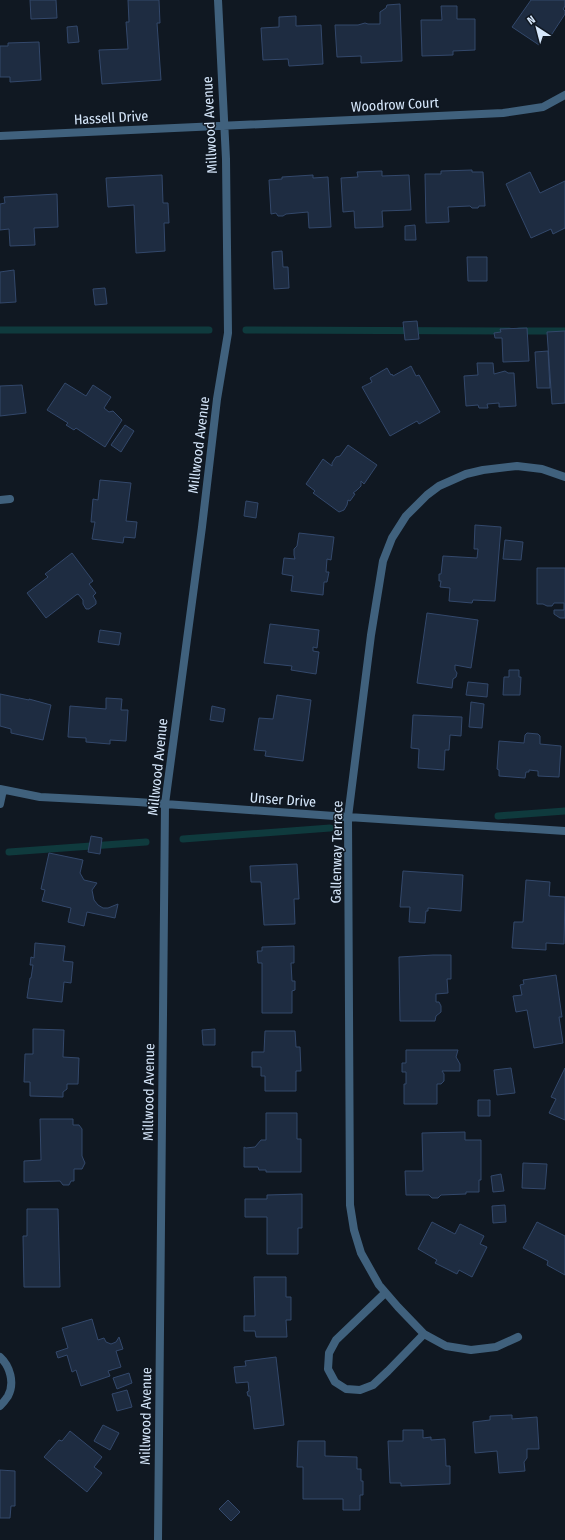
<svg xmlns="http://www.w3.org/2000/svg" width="565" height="1540" viewBox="0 0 565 1540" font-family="'Fira Sans Condensed',sans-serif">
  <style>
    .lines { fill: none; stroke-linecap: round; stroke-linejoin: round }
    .stream { stroke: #0f3a3d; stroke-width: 7 }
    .building { fill: #1e2c41; stroke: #33486b }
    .minor { stroke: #40617d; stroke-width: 8 }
    .labels { text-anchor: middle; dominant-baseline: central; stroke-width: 3; stroke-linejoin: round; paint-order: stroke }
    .street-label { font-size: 14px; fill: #d6e7fb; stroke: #101822 }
  </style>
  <rect width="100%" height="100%" fill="#101822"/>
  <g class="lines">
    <path class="stream" d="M0,330H209
      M246,330L509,331
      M519,331H565
      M498,816L565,811
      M183,839L330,828
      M9,852L146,842"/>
  </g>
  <path class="building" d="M30,0H56L57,18L31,19Z
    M128,0H159L160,23H157L161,80L102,84L99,50L128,49L126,22H129Z
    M531,0H565V6L563,9L565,11V14L550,37L546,34L539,45L512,27Z
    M400,4L402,61L361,63V56L337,57L335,25H358L365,23L368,24H380V12L386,8L387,5Z
    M441,6H457V19H475V50L453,51V55L422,56L421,20H442Z
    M296,16V26L321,25L323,64L289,66L288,59L263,60L261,28L279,27V17Z
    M77,26L79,42L68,43L67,27Z
    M39,42L41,80L10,82V77H0V46H8V43Z
    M472,170V172H483L485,206H479L478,208H472L470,206L448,207L449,222L426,223L425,174H441V171Z
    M382,171V176L409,175L411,210L382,211L383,227L355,228L354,211L343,212L341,178L358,177L357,172Z
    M530,172L540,193L565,181V228L553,234L551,229L531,238L506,184Z
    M162,175L163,203H168L169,223H164L165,251L136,253L134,205L108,207L106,178Z
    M313,175V178L328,177L331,227L309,228L308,212L286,214L283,216H278L276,213L271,214L269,180L282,179V177Z
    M57,194L58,227L34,228L35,245L10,246L9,229L0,230V204L5,203L4,197Z
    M415,225L416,240H405V226Z
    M282,251L283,267H288L289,288L274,289L272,252Z
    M467,257H487V281H468Z
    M14,270L16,302L0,303V272Z
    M105,288L107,304L95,305L93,289Z
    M417,321L419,339L405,340L403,322Z
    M527,328L529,361L503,362L502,338H495L494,333L501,332L500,329Z
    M565,331V403L552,404L547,332Z
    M548,351L550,388H537L535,352Z
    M477,363H493L494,374L505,371L508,373H514L516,406L499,407V403L487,404L488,408H479L478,405L466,406L464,376L478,375Z
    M411,366L416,376L419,375L440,412L419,424L417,421L390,436L362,387L372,382L370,378L387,368L391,375L392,374L393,376Z
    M65,383L86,396L93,385L111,397L104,408L109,412L113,411L122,420L105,447L76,428L74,430L66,425L68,423L47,410Z
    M22,385L26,413L0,416V386Z
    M125,425L134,431L121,452L111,445Z
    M348,445L377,465L364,484L361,481V486L357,490L353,493L355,494L350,501L348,500L347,505L344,510L339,512L313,493L315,491L306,484L323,459L332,466V463L336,457L340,456Z
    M100,480L131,483L126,521L137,522L135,538L124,537L123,543L92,539L95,522H91L93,499L98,500Z
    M246,501L258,503L256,518L244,516Z
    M475,525L501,527L495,601L473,600L472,603L449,601L450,588L440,587L441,581H439V574H441L443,556L477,558L478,549H474Z
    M299,533L334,537L331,560L327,559L326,572H329L327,582H324L323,595L291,591L293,576L282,574L284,558L295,559L294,555V549L297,546Z
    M505,540L523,542L521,560L503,559Z
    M72,553L93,581L89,584L96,593L93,596L96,601V604L89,609H86L83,604V600L78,594L76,595L46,618L27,593L48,577L45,574Z
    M537,568H565V618H560L554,614V610H564V603H554L552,606H547L543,604H537Z
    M427,613L478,620L471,668L455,665V670L457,673L456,677L453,679L452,688L417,683Z
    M270,624L319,630L317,648L313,647V651L319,652L316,674L291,670L292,666L264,663Z
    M100,630L121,633L119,645L98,642Z
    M509,670H519V677H521L520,695H503L504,677H509Z
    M468,682L488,684L487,697L466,695Z
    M0,694L29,700V699L51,705L43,740L11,733V729L0,726Z
    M277,695L311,700L303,761L265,756L266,751L254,750L259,718L273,719Z
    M106,698L122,699L121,710H128L126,741L110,740V744L86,742V738L68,737L70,706L106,709Z
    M471,702L484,704L482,728L469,727Z
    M212,706L225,709L223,722L210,720Z
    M413,715L462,717L461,736L450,735L449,750H445L444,770L418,768L419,749L411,748Z
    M527,733L538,734L540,736V744L561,746L559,777L538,776V771L529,770V772H526L525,778L499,776V770L497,769L499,741L524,743L525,735Z
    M91,836L102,838L100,854L88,852Z
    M49,853L83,860L80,873L84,880L97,883L92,890L94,900L98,905L103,908H108L118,904L115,918L87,912L84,926L68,922L71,908L42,901L45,890L41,889Z
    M297,864L299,899H294L295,924L264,925L261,882H251L250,866Z
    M403,871L463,875L461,911L428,908V911H426L425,923L409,922L410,907H400Z
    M526,880L550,882L549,896L565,897L564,944L546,943V950L512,948L514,922H523Z
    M35,943L65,946L63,961L73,962L71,983L64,982L62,1002L27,998L30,978H31L33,965H30L31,957L34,958Z
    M294,946V963H291L292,981H295V990L292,991V1013H262V963H258L257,951H262V947Z
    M433,955H451V979H447L448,993L436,994V1002H439L441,1006V1012L436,1016L435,1021H400L399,957Z
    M556,975L562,1017H559L563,1043L534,1048L527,1010L516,1012L513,996L522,995L520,985L524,984L523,980Z
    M33,1029L64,1030L63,1057L79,1058L78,1084H67V1089L63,1092V1097L30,1096V1082H24L25,1054H33Z
    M215,1029V1045H203L202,1030Z
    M265,1031H295L296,1047H300L301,1071H296V1091H265V1076H261V1067H252V1052H264Z
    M406,1050H458L456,1057L460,1064V1071H442L444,1074V1081L441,1084H437V1104H404V1084H406V1072H402V1063H406Z
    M511,1068L515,1093L497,1095L494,1070Z
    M565,1068V1120L549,1113L556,1099L551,1097Z
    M478,1100H490V1116H478Z
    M266,1113H297V1139H301V1172H266V1170H259L258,1167H244V1147L246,1148L255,1147L261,1140H266Z
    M40,1119H73V1125H79L82,1129V1156L85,1163L82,1169H74V1181H71L69,1185H63L60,1181L24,1182V1161L41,1160Z
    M465,1132V1140H481V1180H479V1192H466V1194L441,1195L438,1198H432L429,1195H406L405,1171H423L422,1133Z
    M523,1163L547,1164L545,1189L522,1188Z
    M501,1174L504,1191L493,1192L491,1176Z
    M302,1194V1228H298V1254H267V1217H245V1199H267V1195Z
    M505,1205L506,1222L493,1223L492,1206Z
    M27,1209H58L60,1287H24L23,1236H27Z
    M432,1222L455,1234L460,1224L484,1236L480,1244L487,1247L472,1277L459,1270L457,1274L435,1263L437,1260L418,1249Z
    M537,1222L565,1236V1275L547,1265L548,1261L523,1248Z
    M254,1277H286V1297H291V1320H286L287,1337H256L255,1331H244V1316H255Z
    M92,1319L98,1340L104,1338L106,1342L111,1344L116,1342L119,1337L123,1349L116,1351L121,1367L108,1371L110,1376L81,1386L76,1370L72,1372L67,1355L58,1358L56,1352L68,1348L62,1328Z
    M276,1357L284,1425L254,1429L250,1396H248L247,1392L249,1391L248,1382L236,1383L234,1367L246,1366L245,1361Z
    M129,1373L132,1383L117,1389L113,1378Z
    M127,1390L132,1407L117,1411L112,1394Z
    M512,1415V1419L537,1417L539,1449H527V1458L524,1462L525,1471L499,1473L497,1451L475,1453L473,1422L490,1420V1416Z
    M103,1425L119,1433L110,1450L94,1441Z
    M403,1430H423V1438L431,1437V1440L445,1439L446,1466H450V1484L401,1486V1483H390L388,1441H403Z
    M70,1431L102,1457L94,1467L102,1473L87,1492L44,1457L59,1440L62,1441Z
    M298,1441H325V1456L357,1457V1469H361V1481H363V1495H360V1510H343V1499H303V1467H297Z
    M0,1470L15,1471V1506H11L10,1518H0Z
    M228,1500L240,1512L231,1521L219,1509Z"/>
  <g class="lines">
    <path class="minor" d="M0,136L503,113L543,107L565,95
      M0,500L10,499
      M0,789L40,797L137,802L348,817L565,831
      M0,804L3,790
      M385,1293L336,1340L329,1353L328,1369L335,1382L346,1389L360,1390L373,1385L388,1371L424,1334
      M518,1337L496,1347L471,1350L446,1346L424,1334L398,1307L379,1285L361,1253L354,1230L350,1205L348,817L371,635L383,561L392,538L406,516L427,495L439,486L466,474L483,470L517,466L542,469L565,477
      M0,1357C10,1366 15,1383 8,1396C6,1399 3,1403 0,1406
      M158,1540L165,804L202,527L217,399L228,333L226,159L218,0"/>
  </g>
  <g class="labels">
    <g class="street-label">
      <text transform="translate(395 105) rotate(-3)">Woodrow Court</text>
      <text transform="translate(111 118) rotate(-3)">Hassell Drive</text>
      <text transform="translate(210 125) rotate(-93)">Millwood Avenue</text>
      <text transform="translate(199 445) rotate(-83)">Millwood Avenue</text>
      <text transform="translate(158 767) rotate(-84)">Millwood Avenue</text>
      <text transform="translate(283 800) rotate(4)">Unser Drive</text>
      <text transform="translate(337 852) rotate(-89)">Gallenway Terrace</text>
      <text transform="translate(149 1092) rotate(-89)">Millwood Avenue</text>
      <text transform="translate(146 1416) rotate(-89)">Millwood Avenue</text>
    </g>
  </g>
  <g transform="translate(537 28) rotate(324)" stroke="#101822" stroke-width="3" paint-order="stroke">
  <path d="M0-3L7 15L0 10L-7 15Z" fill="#d6e7fb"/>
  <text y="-6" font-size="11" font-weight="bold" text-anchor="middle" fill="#d6e7fb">N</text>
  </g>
</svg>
